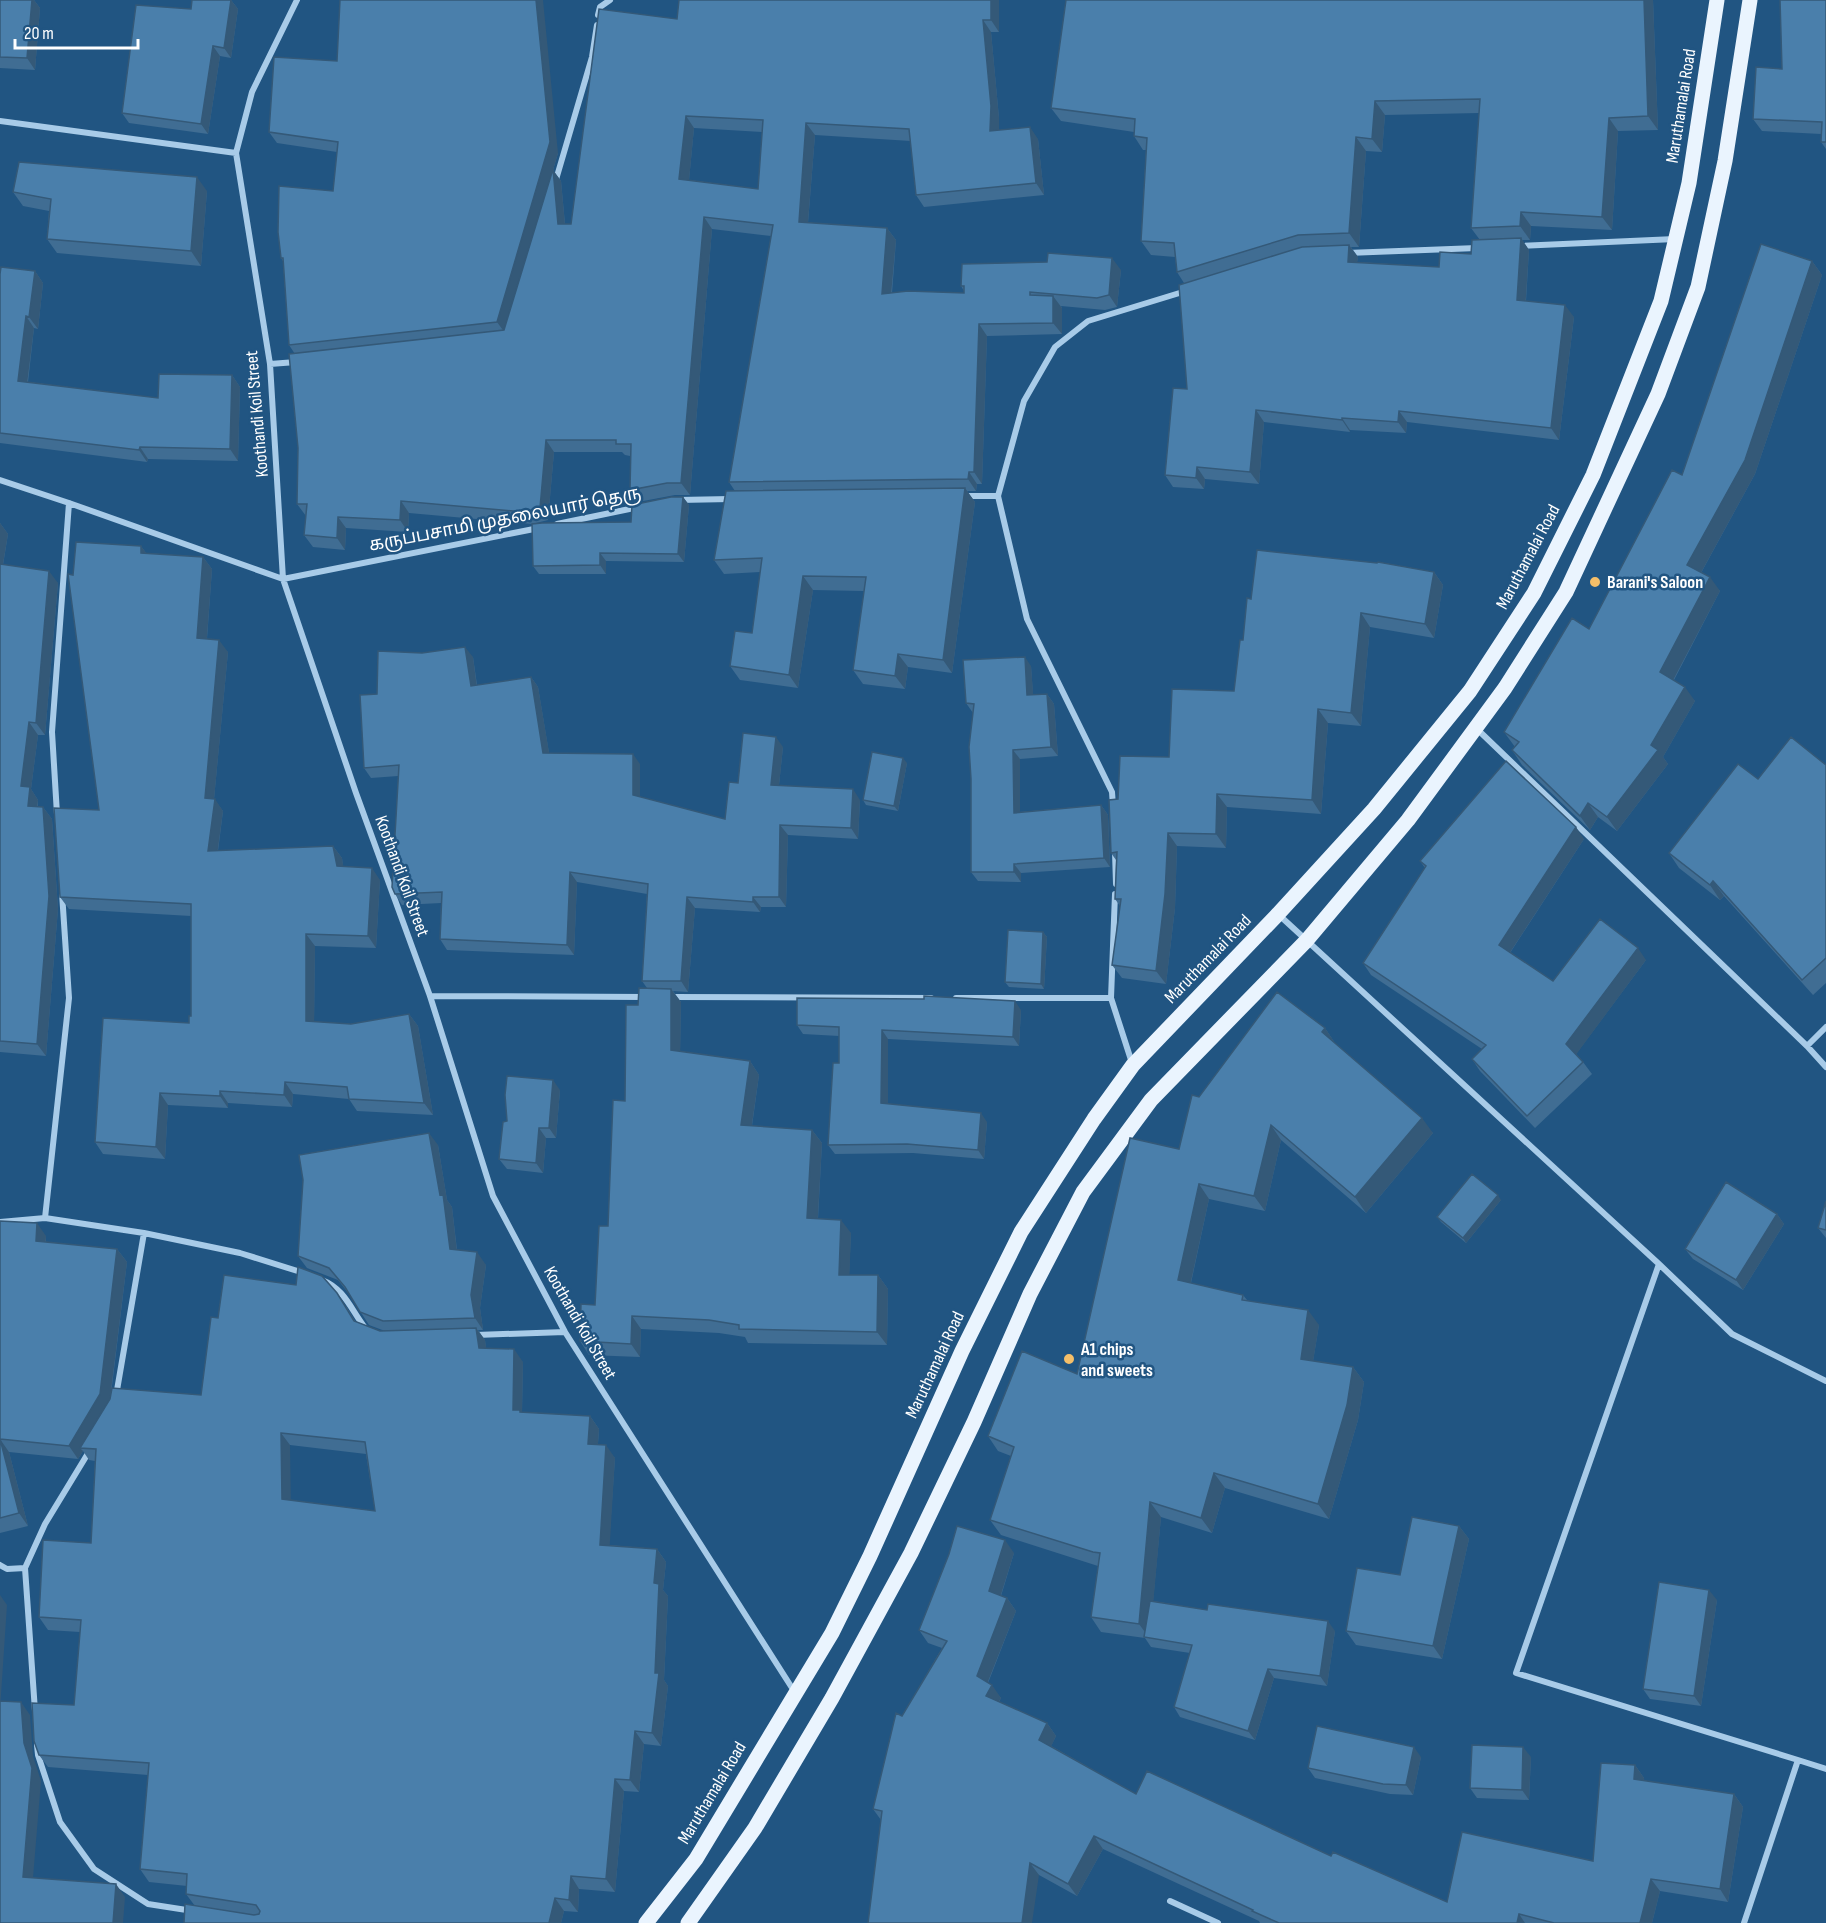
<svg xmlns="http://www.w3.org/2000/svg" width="1826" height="1923" viewBox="0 0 1826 1923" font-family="'Sofia Sans Condensed','Noto Sans Tamil',sans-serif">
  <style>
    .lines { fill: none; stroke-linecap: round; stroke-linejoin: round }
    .street { stroke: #a8cbe8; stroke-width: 6 }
    .primary { stroke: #eaf4fe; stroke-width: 15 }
    .wall { fill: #406d93; fill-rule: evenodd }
    .shaded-wall { fill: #345978 }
    .building { fill: #4a7fab; stroke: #345978; stroke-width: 1.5; fill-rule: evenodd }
    .poi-dot { fill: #f5bf69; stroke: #215582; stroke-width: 2 }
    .labels { text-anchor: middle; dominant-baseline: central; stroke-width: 5; stroke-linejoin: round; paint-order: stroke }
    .street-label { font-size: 18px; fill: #fff; stroke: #215582 }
    .poi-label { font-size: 18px; font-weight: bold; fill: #fff; stroke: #215582; text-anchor: start }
  </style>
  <rect width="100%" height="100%" fill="#215582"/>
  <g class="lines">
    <path class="street" d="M297,0L252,92L236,153L270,364L283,579L356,793L430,996L493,1196L565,1332L794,1691
      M598,15L600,7L610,0
      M0,121L236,153
      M555,183L592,57L597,25
      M1521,246L1675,239
      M1347,253L1477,248
      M270,364L296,362
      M0,480L69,503L283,579L539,528
      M963,496H998
      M678,500L731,499
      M557,524L639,507
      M1477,729L1807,1046
      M1113,806L1112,792L1027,619L998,496L1024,401L1055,347L1088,321L1186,291
      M57,814L52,732L69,503
      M1115,852L1116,884
      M1279,915L1659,1264L1732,1334L1826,1381
      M430,996L646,997
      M671,997L931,998
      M956,998H1111L1132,1063
      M1111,998L1115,894
      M1826,1027L1807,1046L1826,1067
      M45,1218L69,998L62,893
      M0,1222L45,1218L144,1233L116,1396
      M144,1233L240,1253L304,1273
      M1659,1264L1516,1673L1798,1760L1744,1923
      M322,1280C345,1289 351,1310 366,1329
      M476,1335L565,1332
      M0,1565L7,1569L25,1568
      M35,1711L25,1568L45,1524L90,1450
      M37,1745L38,1755L60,1822L94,1869L148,1904L193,1911
      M1798,1760L1826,1769
      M1170,1901L1218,1923"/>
    <path class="primary" d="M646,1923L696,1859L832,1633L870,1556L962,1351L1021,1232L1094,1119L1133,1065L1278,914L1374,809L1470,691L1534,593L1593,475L1661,301L1689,183L1717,0
      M688,1923L755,1828L832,1698L911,1553L974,1422L1030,1294L1083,1192L1151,1100L1307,940L1408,820L1505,688L1566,592L1658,394L1698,287L1725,161L1750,0"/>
  </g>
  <path class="wall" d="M0,0H34L40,8L35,70L0,68Z
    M192,0H231L238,9L231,58L220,56L208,134L129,123L122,113L191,9Z
    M999,0V32H991L999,118V130L1038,139L1044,195L924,207L916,195L911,141L815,135L808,223L887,228L896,240L892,293H964V291L961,286L1121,270L1117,307L1105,310L1061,306L1062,308V334L987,336L982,484H977L976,491H967L975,502L952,673L908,667L905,689L863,684L853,670L864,591L813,590L798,688L740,680L730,666L752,633L760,572L724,574L714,560L735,491L729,482L771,236L712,229L690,495H675L638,502L630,490V456L625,455L622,452H554L548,520L532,524L409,513L408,532L346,528L345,550L313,547L304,535L306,516L297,504L298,448L295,354L289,345L283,261L281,258L333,191L337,152L277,143L269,132L558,153L553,170L561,181L565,224H571L677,19ZM694,128L762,132L758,189L689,180Z
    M1653,0L1658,130L1618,131L1612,230L1531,226L1530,240H1522L1529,250L1526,301L1574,317L1559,440L1407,422L1406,433L1350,430V432L1264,422L1259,484L1205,479L1204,489L1173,487L1165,475L1187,389L1184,283L1177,272L1175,257L1151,255L1141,241L1146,150H1143L1134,136V132L1061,121L1051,108ZM1479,113L1471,228L1480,240L1471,254L1439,267L1357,262L1358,257L1351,247H1359L1366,151L1382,152L1385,115Z
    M1826,0V149L1821,142V134L1762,131L1753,119L1782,69Z
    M207,191L201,266L57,253L47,239L49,211L23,206L13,192Z
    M1812,261L1822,275L1755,474L1701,573L1720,591L1674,680L1695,701L1663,757L1668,764L1617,831L1598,817L1590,830L1522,765L1512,750L1515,747L1504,732L1589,629Z
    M35,271L43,283L38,329L34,328L28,382L158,398L232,375L240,387L238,461L148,459L147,462L0,443V274Z
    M683,497L689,505L684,562L606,561V574H539L533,566L631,522Z
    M0,523L8,534L3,565L58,583L45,735H38L31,789L38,800V807H43L52,819L58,909L46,1056L0,1052Z
    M141,546L146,553L203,557L212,569L207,639L228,652L214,799L223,811L218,851L333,846L342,858L343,866L380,880L376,948L315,946L314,1022L351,1024L409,1014L418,1026L433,1115L357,1111L349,1099L293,1094L292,1107L228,1103V1108L168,1105L165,1159L103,1154L95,1142L189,1023L191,1016V916L69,909L60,897L99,810L73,575Z
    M1434,572L1443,585L1434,638L1370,627L1361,726L1328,723L1321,814L1227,807L1226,848L1177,846L1175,908L1166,984L1122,978L1112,965L1120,906L1115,899L1116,860L1111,853L1118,799L1169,757L1234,691L1251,599Z
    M473,657L477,685L531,677L538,687L549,753L640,764V797L725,819L738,783L783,747L779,785L860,800L858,839L788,835L786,907H761L760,912L695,908L688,992L673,991L681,1002L680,1052L750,1061L759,1075L752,1126L812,1130L822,1143L818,1219L851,1233L849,1275H878L888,1289L887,1345L748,1343L745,1337L719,1333L641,1329L640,1357L589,1355L580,1341L595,1305L608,1226L638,1005L647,988L642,981L647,894L577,882L574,955L447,950L440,939L441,903L402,905L395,894L398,776L371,778L364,768L377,694Z
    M1031,666L1033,695L1047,694L1054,704L1058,756L1020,759V812L1101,805L1108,815L1110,867L1021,873V882L978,881L971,872L973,713L966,703Z
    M907,763L898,811L866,805L863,800Z
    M1826,765V983L1813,995L1724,896L1720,900L1679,868L1669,853L1758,779Z
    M1584,839L1510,953L1553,981L1646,960L1576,1054L1583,1062L1592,1074L1535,1128L1480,1071L1472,1059L1482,1049L1371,975L1363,963L1425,868L1420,861Z
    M1043,932L1047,937L1044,989L1009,987L1005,982Z
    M1021,1010L1019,1046L888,1039V1104L987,1122L984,1159L913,1153L835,1154L828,1145L839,1063V1036L803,1034L797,1025Z
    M1325,1028L1335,1043L1433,1133L1366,1213L1281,1140L1265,1211L1209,1199L1191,1283L1243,1295L1247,1300L1319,1325L1313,1361L1353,1367L1364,1382L1358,1420L1329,1519L1225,1488L1212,1533L1161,1517L1153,1601L1335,1631L1327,1686L1274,1678L1255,1740L1180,1717L1174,1707L1190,1653L1151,1647L1145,1638L1101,1632L1091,1617L1098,1566L1001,1535L990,1520L1011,1456L998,1451L988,1436L1077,1374L1179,1149L1199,1097Z
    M560,1090L556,1138H546L543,1173L507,1169L499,1159L507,1121Z
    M438,1145L447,1200L452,1207L457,1250L486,1265L480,1308L483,1330H478L485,1340L486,1349L523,1362L522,1412L590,1416L599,1429L598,1444L615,1458L609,1545L657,1549L666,1562L663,1590L668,1596L664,1680L668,1686L661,1746L644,1744L639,1792L624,1791L615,1892L579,1889L578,1912L564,1911L561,1923H184L195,1906L186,1894L187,1886L149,1882L140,1869L148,1775L48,1767L39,1755L74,1705L80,1632L48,1630L39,1617L91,1543L95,1461L89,1460L83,1451L78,1459L9,1452L28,1526L0,1533V1221L46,1236V1242L117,1249L127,1262L111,1394L201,1395L218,1318L346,1306L355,1321L380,1331H385L369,1325L349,1294L338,1280L307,1268L298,1256ZM290,1445L366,1454L375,1511L290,1500Z
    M1501,1200L1466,1243L1441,1222L1437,1217Z
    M1826,1201V1238L1818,1228Z
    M1777,1214L1784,1224L1743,1290L1693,1259L1685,1249Z
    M1459,1526L1469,1539L1442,1659L1356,1645L1346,1631L1400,1575Z
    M1014,1553L1001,1596L1007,1598L1016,1611L988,1683L1001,1698L999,1702L1047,1723L1056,1736L1051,1746L1136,1794L1331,1856L1447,1902L1593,1861L1635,1765L1644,1778V1781L1734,1794L1743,1807L1728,1902L1660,1891L1652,1923H1260L1259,1921L1103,1849L1077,1896L1039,1875L881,1820L873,1809L902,1716L942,1648L928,1643L919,1630Z
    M1717,1600L1701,1706L1650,1699L1643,1689Z
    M1421,1757L1413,1795L1390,1794L1315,1778L1308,1768Z
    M1531,1757L1529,1800L1477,1798L1470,1788Z"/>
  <path class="shaded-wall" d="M32,0H34L40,8L35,70L27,58Z
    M231,0L238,9L231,58L224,48Z
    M536,0H543L558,153L553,170L561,181L566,236L558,224L505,333L497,322Z
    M991,0H999V32L991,20Z
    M1644,0H1653L1658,130L1648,116Z
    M983,20L991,32L999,118V143L990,131Z
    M213,46L220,56L208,134L201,124Z
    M1375,101L1385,115L1382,152L1372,139Z
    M686,116L694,128L688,191L679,179Z
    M1609,118L1618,131L1612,230L1602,217Z
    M806,123L815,135L807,234L799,222Z
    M1030,127L1038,139L1044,195L1036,183Z
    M1356,137L1366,151L1359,247L1349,233Z
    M197,177L207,191L201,266L191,251Z
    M1521,212L1531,226L1530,240L1520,226Z
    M704,217L712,229L690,495L681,483Z
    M887,228L896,240L890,306L882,294Z
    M1521,238L1529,250L1525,311L1517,300Z
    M1349,245L1358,257L1356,273L1348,262Z
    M1112,258L1121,270L1117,307L1109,295Z
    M1812,261L1822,275L1755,474L1697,580L1687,565Z
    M35,271L43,283L38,329L29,317Z
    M1053,296L1062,308V334L1053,323Z
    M1565,305L1574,317L1559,440L1551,428Z
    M26,316L34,328L26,392L18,381Z
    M979,324L987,336L982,484L974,472Z
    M232,375L240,387L238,461L230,449Z
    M1256,410L1264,422L1259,484L1250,472Z
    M1399,411L1407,422L1406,433L1398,422Z
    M1342,418L1350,430V432L1342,420Z
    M546,440L554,452L548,520L540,508Z
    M140,447L148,459L147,462L139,450Z
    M1197,467L1205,479L1204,489L1196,478Z
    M969,472L977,484L976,491L968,479Z
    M965,488L975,502L952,673L943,660Z
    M683,497L689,505L684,562L678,554Z
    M401,501L409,513L408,532L400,520Z
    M338,517L346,528L345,550L337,538Z
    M0,523L8,534L1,576L0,574Z
    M141,546L150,558L141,553Z
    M600,553L606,561V574L600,565Z
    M203,557L212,569L206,650L197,638Z
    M49,571L58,583L45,735L36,723Z
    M1434,572L1443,585L1434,638L1425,624Z
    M803,576L813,590L798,688L789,675Z
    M1710,577L1720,591L1670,686L1660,672Z
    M1361,613L1370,627L1361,726L1351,713Z
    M219,640L228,652L213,810L205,798Z
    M465,647L473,657L478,696L471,686Z
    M898,654L908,667L905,689L895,676Z
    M1025,657L1031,666L1034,705L1027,695Z
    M531,677L538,687L551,764L543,753Z
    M1685,687L1695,701L1663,757L1668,764L1617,831L1607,817Z
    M1047,694L1054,704L1058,756L1051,747Z
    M1318,709L1328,723L1321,814L1312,800Z
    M29,722L38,735L31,789L38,800L36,819L28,806L21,786Z
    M776,737L783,747L778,795L771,785Z
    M1013,750L1020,759V822L1014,813Z
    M633,754L640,764V805L633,795Z
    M903,758L907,763L898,811L894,806Z
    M853,789L860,800L858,839L851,828Z
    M1217,794L1227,807L1226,848L1216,834Z
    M215,799L223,811L216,863L208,851Z
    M1588,803L1598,817L1590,830L1580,816Z
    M1101,805L1108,815L1110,867L1104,858Z
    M43,807L52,819L58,909L46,1056L37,1044Z
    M780,825L788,835L786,907L779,897Z
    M1576,827L1584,839L1507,957L1499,945Z
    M1168,833L1177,846L1175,908L1166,984L1156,971Z
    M333,846L342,858L345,878L337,866Z
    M1014,864L1021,873V882L1014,872Z
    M372,868L380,880L376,948L368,936Z
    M570,872L577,882L574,955L567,945Z
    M1713,881L1724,896L1720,900L1710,885Z
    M687,897L695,908L688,992L681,981Z
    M753,897L761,907L760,912L753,902Z
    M1043,932L1047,937L1044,989L1041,984Z
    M306,934L315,946L314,1033L306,1021Z
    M1638,948L1646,960L1575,1056L1566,1044Z
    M671,989L681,1002L680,1064L671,1050Z
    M1015,1001L1021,1010L1019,1046L1013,1037Z
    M409,1014L418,1026L433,1115L424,1103Z
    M1325,1028L1335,1043L1332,1047L1322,1032Z
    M882,1030L888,1039V1112L881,1103Z
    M750,1061L759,1075L750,1138L741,1125Z
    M553,1080L560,1090L556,1138L549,1128Z
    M285,1082L293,1094L292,1107L284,1095Z
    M220,1091L228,1103V1108L220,1096Z
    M160,1093L168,1105L165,1159L156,1147Z
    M981,1113L987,1122L984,1159L978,1150Z
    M1422,1118L1433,1133L1366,1213L1355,1197Z
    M1271,1125L1281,1140L1265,1211L1254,1196Z
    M539,1128L546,1138L543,1173L536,1163Z
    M812,1130L822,1143L817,1232L807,1218Z
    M429,1133L438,1145L447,1200L452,1207L458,1261L450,1249Z
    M1199,1184L1209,1199L1188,1295L1178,1280Z
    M1498,1195L1501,1200L1466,1243L1463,1238Z
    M1777,1214L1784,1224L1743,1290L1736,1280Z
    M841,1220L851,1233L849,1288L839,1275Z
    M37,1223L46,1236L45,1254L36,1241Z
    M117,1249L127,1262L109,1407L80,1448L83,1451L78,1459L69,1446Z
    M477,1252L486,1265L480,1308L483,1330L475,1318L471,1295Z
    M878,1275L888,1289L887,1345L877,1332Z
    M1308,1310L1319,1325L1311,1374L1301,1359Z
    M632,1316L641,1329L640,1357L631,1344Z
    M476,1328L485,1340L488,1361L479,1348Z
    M514,1349L523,1362L522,1413L513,1410Z
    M1353,1367L1364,1382L1358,1420L1329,1519L1318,1504Z
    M590,1416L599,1429L597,1456L588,1444Z
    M281,1433L290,1445L291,1512L282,1499Z
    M0,1439L9,1452L28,1526L19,1513Z
    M606,1445L615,1458L609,1557L600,1545Z
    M1214,1473L1225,1488L1212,1533L1201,1518Z
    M1150,1502L1161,1517L1150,1639L1139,1624Z
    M1459,1526L1469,1539L1442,1659L1433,1646Z
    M1005,1540L1014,1553L998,1604L989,1591Z
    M657,1549L666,1562L663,1590L668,1596L664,1680L668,1686L661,1746L652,1733L655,1673L654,1583Z
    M1709,1590L1717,1600L1701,1706L1694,1696Z
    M0,1595L7,1605L0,1710Z
    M1007,1598L1016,1611L985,1689L977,1676Z
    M1328,1621L1335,1631L1327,1686L1320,1676Z
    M1268,1669L1274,1678L1255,1740L1248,1731Z
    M992,1685L1001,1698L995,1708L986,1696Z
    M21,1702L30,1715L33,1756L41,1781L32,1890L23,1877L24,1743Z
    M1047,1723L1056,1736L1048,1753L1039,1740Z
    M635,1731L644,1744L639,1792L630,1780Z
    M1414,1747L1421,1757L1413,1795L1406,1785Z
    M1523,1747L1531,1757L1529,1800L1522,1790Z
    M1635,1765L1644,1778L1643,1792L1634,1779Z
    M615,1779L624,1791L615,1892L606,1879Z
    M1734,1794L1743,1807L1728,1902L1720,1889Z
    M1094,1836L1103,1849L1077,1896L1068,1884Z
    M1030,1863L1039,1875L1032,1923H1022Z
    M571,1876L579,1889L578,1912L569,1900Z
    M1651,1879L1660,1891L1652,1923H1640Z
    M116,1884L125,1897L123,1923H113Z
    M555,1898L564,1911L561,1923H549Z
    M1519,1914L1525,1923H1517Z"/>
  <path class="building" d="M0,0H32L27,58L0,57Z
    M192,0H231L224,48L213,46L201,124L122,113L136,5L191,9Z
    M340,0H536L550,142L497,322L289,345L283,258H281L278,232L279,186L333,191L338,142L269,132L274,57L337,61Z
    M679,0H991V20H983L991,106L990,131L1030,127L1036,183L916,195L909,129L806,123L799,222L887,228L882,294L908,291L964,293V286H961L962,264L1047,262L1048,253L1112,258L1109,295L1097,298L1030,292V295L1053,296V323L979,324L974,472H969L968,479L729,482L773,225L704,217L681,483H667L630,490L631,444H616V440H546L540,508L524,512L401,501L400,520L338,517L337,538L304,535L307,504H297L298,448L289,354L504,330L553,169L558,224H571L599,9L677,19ZM686,116L763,120L758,189L679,179Z
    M1066,0H1644L1648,116L1609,118L1602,217L1521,212L1520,226L1471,228L1480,99L1375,101L1372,139L1356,137L1349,233L1298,235L1177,272L1174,243L1141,241L1147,138L1134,136L1135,119L1051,108Z
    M1780,0H1826V142H1821L1822,122L1753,119L1756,67L1782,69Z
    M19,162L197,177L191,251L47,239L51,199L13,192Z
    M1521,238L1517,300L1565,305L1551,428L1399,411L1398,422L1342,418V420L1256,410L1250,472L1197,467L1196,478L1165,475L1173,388L1187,389L1179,285L1302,247L1349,245L1348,262L1439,267L1440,252L1471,254L1472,240Z
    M1761,244L1812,261L1745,460L1687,565L1710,577L1660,672L1685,687L1651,745L1658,750L1607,817L1588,803L1580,816L1512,750L1519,742L1504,732L1572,618L1589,629L1672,470L1682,475Z
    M1,267L35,271L29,317L26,316L18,381L158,398L159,374L232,375L230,449L140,447L139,450L0,433V274Z
    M965,488L943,660L898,654L895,676L853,670L866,577L803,576L789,675L730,666L735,631L752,633L762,558L714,560L726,491Z
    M671,497H683L678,554L600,553V565L533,566L532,524L542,523L631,522L632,505Z
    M76,542L141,546V553L203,557L197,638L219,640L205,798L215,799L208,851L333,846L337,866L372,868L368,936L306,934V1021L351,1024L409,1014L424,1103L349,1099L347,1087L285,1082L284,1095L220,1091V1096L160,1093L156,1147L95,1142L103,1018L189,1023V1016H191V904L60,897L54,808L99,810L68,574L73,575Z
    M1257,550L1377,563L1378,562L1434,572L1425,624L1361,613L1351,713L1318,709L1312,800L1217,794L1216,834L1168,833L1165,894L1156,971L1112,965L1121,899H1115L1117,852L1111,853L1109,800L1118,799L1120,756L1169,757L1172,689L1234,691L1240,640H1243L1247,598L1251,599Z
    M0,564L49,571L36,723L29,722L21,786L30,787L28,806L43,807L49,896L37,1044L0,1041Z
    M465,647L471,686L531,677L543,753L633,754V795L725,819L729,782L738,783L743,733L776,737L771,785L853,789L851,828L780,825L779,897H753V902L687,897L681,981H642L648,884L570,872L567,945L440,939L442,892L395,894L392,887L399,765L364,768L360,695L377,694L378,651L422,653Z
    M1025,657L1027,695L1047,694L1051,747L1013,750L1014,813L1101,805L1104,858L1014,864V872H971V779L969,747L974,704L966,703L963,660Z
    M1791,737L1826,765V958L1802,980L1713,881L1710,885L1669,853L1738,764L1758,779Z
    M872,752L903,758L894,806L863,800Z
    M1506,761L1576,827L1499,945L1553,981L1600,919L1638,948L1566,1044L1583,1062L1527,1116L1472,1059L1486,1045L1363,963L1426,866L1420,861Z
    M1008,930L1043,932L1041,984L1005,982Z
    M639,988L671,989V1050L750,1061L741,1125L812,1130L807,1218L841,1220L839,1275H878L877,1332L739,1329V1325L709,1320L632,1316L631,1344L580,1341L581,1304L595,1305L599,1226H608L613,1100L625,1101L626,1005H638Z
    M1277,992L1325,1028L1322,1032L1422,1118L1355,1197L1271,1125L1254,1196L1199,1184L1178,1280L1243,1295L1242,1300L1308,1310L1301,1359L1353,1367L1347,1405L1318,1504L1214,1473L1201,1518L1150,1502L1139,1624L1091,1617L1100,1553L1093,1552L990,1520L1014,1447L988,1436L1022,1351L1077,1374L1130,1138L1179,1149L1192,1095L1199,1097Z
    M924,996L1015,1001L1013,1037L882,1030L881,1103L981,1113L978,1150L907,1144L828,1145L833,1063H839V1027L797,1025V998L924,999Z
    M507,1076L553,1080L549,1128H539L536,1163L499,1159L503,1122L507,1121L505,1095Z
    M429,1133L440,1195L443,1194L450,1249L477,1252L471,1295L475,1318L383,1321L360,1312L345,1287L329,1268L298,1256L303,1180L299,1155Z
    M1472,1174L1498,1195L1463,1238L1437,1217Z
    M1726,1182L1777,1214L1736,1280L1685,1249Z
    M1826,1201V1230L1818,1228Z
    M0,1221L37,1223L36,1241L117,1249L100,1394L69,1446L0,1439Z
    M298,1267L322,1276L337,1293L354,1321L380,1331L476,1328L479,1348L514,1349L513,1410H520V1412L590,1416L588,1444L606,1445L600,1545L657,1549L654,1583L659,1584L655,1673H659L652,1733L635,1731L630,1780L615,1779L606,1879L571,1876L569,1900L555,1898L549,1923H184L185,1904L254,1915L259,1914L260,1911L256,1905L186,1894L187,1874L140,1869L149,1763L39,1755L34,1741L32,1703L74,1705L81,1620L39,1617L43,1540L91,1543L96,1449L80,1448L110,1399L112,1388L201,1395L211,1317L218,1318L224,1275L296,1285ZM281,1433L365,1442L375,1511L282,1499Z
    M0,1439L19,1513L0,1518Z
    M1412,1517L1459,1526L1433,1646L1346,1631L1357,1568L1400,1575Z
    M957,1526L1005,1540L989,1591L1007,1598L977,1676L992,1685L986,1696L1047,1723L1039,1740L1136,1794L1147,1771L1331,1856L1333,1852L1447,1902L1462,1832L1593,1861L1601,1763L1635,1765L1634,1779L1734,1794L1720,1889L1651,1879L1640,1923H1554L1519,1914L1517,1923H1279L1252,1911L1253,1910L1094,1836L1068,1884L1030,1863L1022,1923H868L882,1811L873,1809L896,1713L902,1716L947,1641L919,1630L949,1554Z
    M1659,1582L1709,1590L1694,1696L1643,1689Z
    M1150,1601L1207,1610L1208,1604L1328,1621L1320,1676L1268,1669L1248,1731L1174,1707L1192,1645L1144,1637Z
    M0,1701L21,1702L24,1743L32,1768L23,1877L116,1884L113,1923H0Z
    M1317,1726L1414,1747L1406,1785L1383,1784L1308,1768Z
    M1472,1745L1523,1747L1522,1790L1470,1788Z"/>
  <g class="poi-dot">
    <circle cx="1595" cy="582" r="6"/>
    <circle cx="1069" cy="1359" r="6"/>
  </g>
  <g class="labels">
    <g class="street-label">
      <text transform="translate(1681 106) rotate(-81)">Maruthamalai Road</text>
      <text transform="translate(257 414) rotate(-95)">Koothandi Koil Street</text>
      <text transform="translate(505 519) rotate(-11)">கருப்பசாமி முதலையார் தெரு</text>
      <text transform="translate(1528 557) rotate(-62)">Maruthamalai Road</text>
      <text transform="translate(402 876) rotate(70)">Koothandi Koil Street</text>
      <text transform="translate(1208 959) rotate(-46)">Maruthamalai Road</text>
      <text transform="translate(580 1323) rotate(60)">Koothandi Koil Street</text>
      <text transform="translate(935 1365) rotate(-65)">Maruthamalai Road</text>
      <text transform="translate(712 1793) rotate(-59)">Maruthamalai Road</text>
    </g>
    <g class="poi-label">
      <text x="1607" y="582">Barani's Saloon</text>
      <text x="1081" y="1349">A1 chips<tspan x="1081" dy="21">and sweets</tspan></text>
    </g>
  </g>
  <path d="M15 39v9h123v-9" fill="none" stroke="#ffffff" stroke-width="3"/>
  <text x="24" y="39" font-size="18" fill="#ffffff" stroke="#215582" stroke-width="4.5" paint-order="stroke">20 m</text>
</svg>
